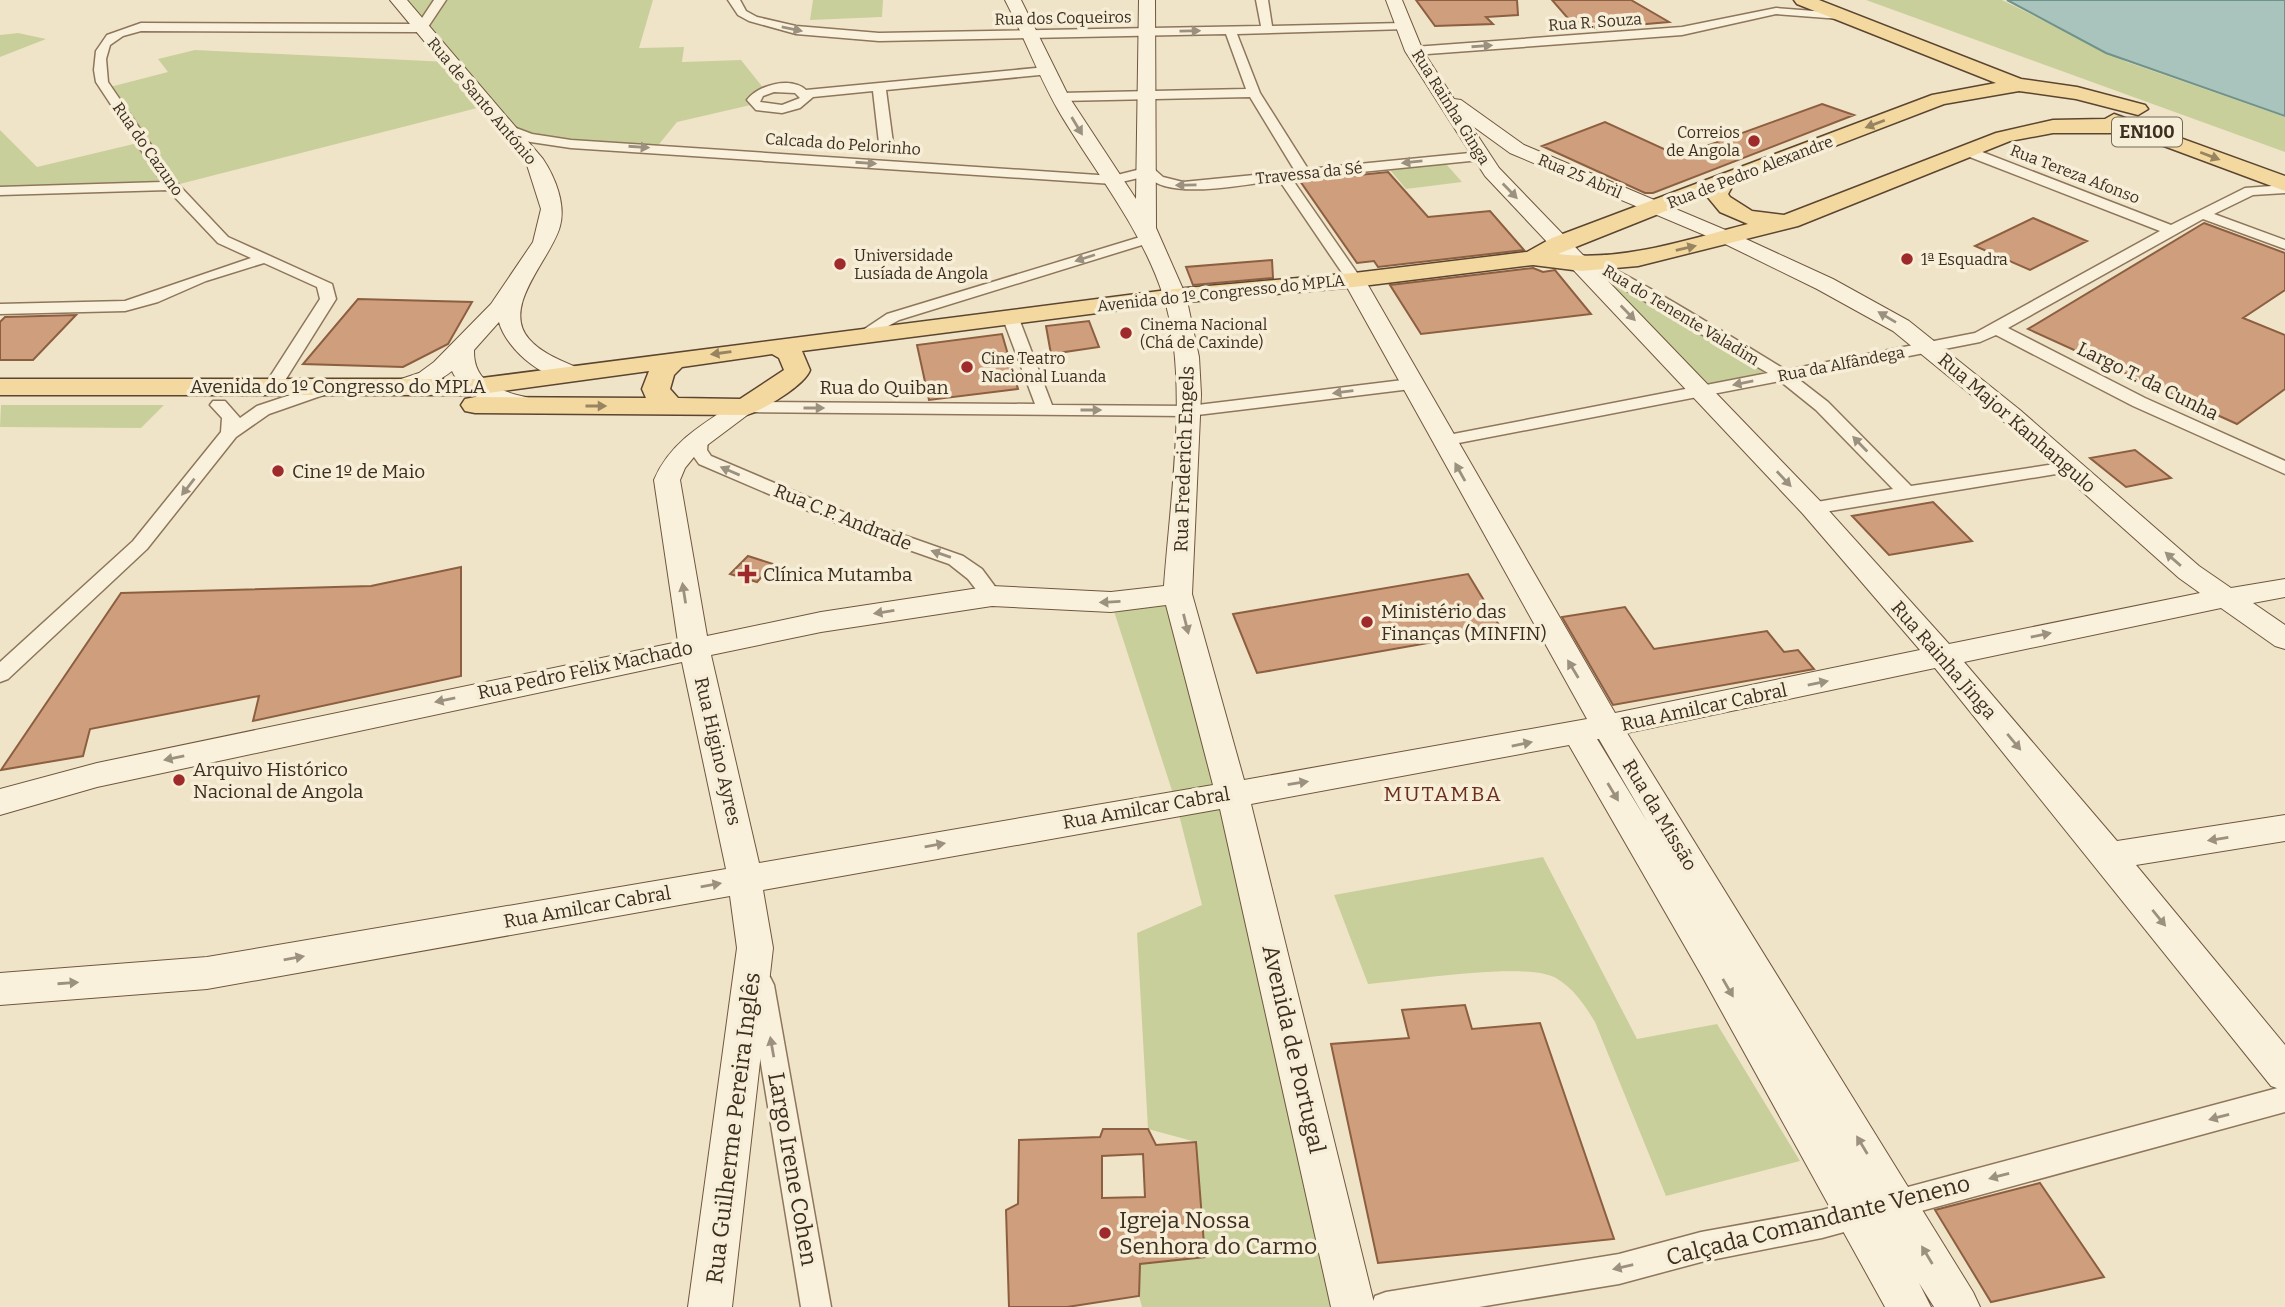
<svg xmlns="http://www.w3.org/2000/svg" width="2285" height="1307" viewBox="0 0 2285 1307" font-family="Bitter,serif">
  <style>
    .green { fill: #c9cf9b }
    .water { fill: #a9c4bc; stroke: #6f938a; stroke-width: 2 }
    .building { fill: #cf9f7d; stroke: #8d5f41; stroke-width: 2; fill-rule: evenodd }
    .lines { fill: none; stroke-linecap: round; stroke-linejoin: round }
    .street-casing { stroke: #8d765c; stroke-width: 3 }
    .secondary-casing { stroke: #6f573f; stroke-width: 2 }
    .primary-casing { stroke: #5b4430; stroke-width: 3 }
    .street { fill: #faf1dc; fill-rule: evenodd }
    .secondary { fill: #faf1dc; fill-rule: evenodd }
    .primary { fill: #f3d9a0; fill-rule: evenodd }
    .oneway { fill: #9c907e }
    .oneway2 { fill: #988460 }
    .poi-dot { fill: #9e2a2b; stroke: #f7eed8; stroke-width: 2.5 }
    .labels { text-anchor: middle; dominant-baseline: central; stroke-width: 7; stroke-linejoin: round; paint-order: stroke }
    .far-street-label { font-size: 16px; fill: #3d2e20; stroke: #f7eed8 }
    .far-poi-label { font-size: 16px; fill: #3d2e20; stroke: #f7eed8; text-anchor: start }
    .shield { fill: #f7eed8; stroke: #756857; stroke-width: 2 }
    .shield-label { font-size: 18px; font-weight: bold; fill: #3d2e20 }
    .street-label { font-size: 19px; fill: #3d2e20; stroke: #f7eed8 }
    .poi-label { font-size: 19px; fill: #3d2e20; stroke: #f7eed8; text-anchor: start }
    .neighbourhood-label { font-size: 21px; letter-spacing: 2px; fill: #6b2e1e; stroke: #f7eed8 }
    .near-street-label { font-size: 23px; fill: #3d2e20; stroke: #f7eed8 }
    .near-poi-label { font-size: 23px; fill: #3d2e20; stroke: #f7eed8; text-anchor: start }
  </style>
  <rect width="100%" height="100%" fill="#f0e4c8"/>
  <path class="green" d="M398,0H653L639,48L684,47L682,62L741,60L765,90L755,104L677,122L656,148L529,138L485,106L172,186L0,191V130L37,167L142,142L106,88L168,72L158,59L195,50L449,62Z
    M813,0H883L882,17L810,20Z
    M1866,0H2002L2127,62L2285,117V152Z
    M18,33L46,39L0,57V35Z
    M1440,157L1462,182L1406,189L1385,164Z
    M1581,264L1783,375L1702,391Z
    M1,405H164L141,428L0,427Z
    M1178,594L1353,1307H1142L1139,1296L1140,1264L1205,1257L1196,1142L1148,1129L1137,933L1202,905L1176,803L1111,602Z
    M1543,857L1637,1039L1717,1024L1800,1161L1666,1196L1595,1022C1584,1004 1574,989 1556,978C1526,961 1406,981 1368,984L1334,895Z"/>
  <path class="water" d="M2007,0H2285V116L2106,53Z"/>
  <path class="building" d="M1416,0H1517L1518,15L1486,17L1493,24L1435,26Z
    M1552,0H1631L1669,22L1590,29L1583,22L1572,23Z
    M1822,104L1854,115L1653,193H1645L1542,146L1605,122L1679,156Z
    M1388,172L1428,217L1490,211L1524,250L1378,267L1374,261L1357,263L1300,181Z
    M2033,218L2087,241L2030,270L1975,246Z
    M2204,223L2285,253V290L2243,318L2285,335V389L2237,424L2028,329Z
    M1272,260L1273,278L1193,285L1186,267Z
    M1533,268L1543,272L1555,270L1591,314L1421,334L1390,285Z
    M358,299L472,302L448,344L403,367L303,364Z
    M76,315L33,360H0V322L5,317Z
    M1089,321L1099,347L1051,354L1046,326Z
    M1002,334L1018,389L929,400L917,345Z
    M2135,450L2171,478L2126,487L2090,458Z
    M1933,502L1972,541L1889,555L1852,516Z
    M748,556L773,564L757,582L730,574Z
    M461,567V676L253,721L259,696L90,729L83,756L1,770L121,593L371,586Z
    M1468,574L1502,630L1257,673L1233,614Z
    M1625,607L1654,649L1767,631L1784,652L1798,650L1814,669L1613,705L1562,617Z
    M1465,1005L1472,1029L1540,1023L1614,1239L1378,1263L1331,1044L1409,1038L1402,1010Z
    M1103,1129H1148L1156,1145L1196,1142L1205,1257L1140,1264L1139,1296L1067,1307H1009L1006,1210L1018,1204L1019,1140L1100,1137ZM1143,1154L1145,1197L1102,1198V1156Z
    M2040,1183L2104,1277L1991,1302L1935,1210Z"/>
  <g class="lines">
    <g class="street-casing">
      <path id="street" d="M434,0H446L426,30L422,32L141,31L123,36L110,45L106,59L108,82L177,183L228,237L332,284L336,299L279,390L273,391L264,386L320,299L317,287L264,263L206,281L158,302L125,311L0,314V304L125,301L251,258L218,243L168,190L0,195V187L162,182L96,82L94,70L96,51L107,35L141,23L418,24Z
        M728,0H740L746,11L757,17L796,26L879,33L1261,26L1256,0H1268L1272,26L1403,23L1407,25V29L1237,34L1260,93L1308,169L1480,152L1487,156L1480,160L1292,179L1362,280L1354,285L1349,283L1279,180C1247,184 1169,201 1147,176L1113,184L571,148L524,141L496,127L503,123L532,134L571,140L1113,176L1141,169L1139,166L1146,162L1163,177L1183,182L1295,171L1250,97L1060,101L1054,97L1060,93L1246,89L1226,34L879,41L796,34L749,21L738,15Z
        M1776,8L1840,13L1846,16L1840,19L1776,14L1682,35L1414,55L1408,51L1414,47L1682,27Z
        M1046,67L1052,71L1050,74L886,90L893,143L886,147L879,143L873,91L813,97L800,108L782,113L756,110L747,100C758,85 791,76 806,90ZM774,92L795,93L800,98L782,105L760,102L763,96Z
        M1962,148H1972L2171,225L2245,188L2285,185V193L2253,195L2214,214L2285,240V249L2203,219L2008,328L2145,398L2285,461V474L2133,406L1996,335L1980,342L1797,378L1828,402L1911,486L2068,462L2077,467L2074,471L1812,514L1805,512L1803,508L1805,504L1893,489L1816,410L1780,381L1443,446L1434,441L1443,436L1768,373L1574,260V254C1593,249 1757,353 1786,370L1975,333L2160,231L1962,154Z
        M1150,234L1157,238L1155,241L899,320L865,339L857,334L887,314Z
        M1010,311L1018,316L1052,405L1189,406L1411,379L1419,384L1411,389L1189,416L746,412L737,407L746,402L1035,404L1002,316Z
        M326,383L335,388L332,392L269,414L236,437L147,549L8,679L0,682V662L133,541L221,432L222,418L210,405L213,401H225L240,418L257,406Z
        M699,434L708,439L707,450L711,456L869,523L963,556L982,569L1002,596L999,601H985L968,579L949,564L855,531L699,464L689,450L690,439Z
        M761,974L770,977L774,985L831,1307H801L748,985L752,977Z
        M2285,1086V1112L1822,1238L1701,1262L1619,1284L1479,1307H1371L1375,1296L1386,1292L1619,1254L1701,1232L1822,1210Z"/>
    </g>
    <g class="secondary-casing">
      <path id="secondary" d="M390,0H407L543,159C555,177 566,204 560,226C552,258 500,306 529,339C542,354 563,361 580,369L584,374L580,379C550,387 506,350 499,322L474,350C473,388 507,392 537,400L540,405L537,410C508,417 464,397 452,371C436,383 414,397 392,392L389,387L392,382L419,373L434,362L491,304L533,242L541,209L527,165Z
        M1005,0H1021L1069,97L1136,199L1139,0H1155L1156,228L1186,296L1199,357L1201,394L1192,594L1244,780L1587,719L1343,280L1354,273L1365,280L1615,713L1920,650L1803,514L1485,176L1405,51L1386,0H1402L1423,51L1454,99L1461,100L1524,145L1735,234L1833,279L1909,321L2020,410L2199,566L2231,588L2285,579V597L2253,603L2285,625V649L2275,646L2221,608L1964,662L2117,841L2285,815V841L2136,865L2285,1045V1091L2271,1086L1935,668L1627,733L1973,1292L1980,1307H1934L1919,1283L1931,1307H1885L1702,976L1569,745L1251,804L1375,1307H1331L1220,809L763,890L773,948L732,1307H688L737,948L730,896L207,989L0,1005V973L207,957L726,869L682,662L97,787L0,815V789L97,763L678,642L654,480C670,442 704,423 737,402H755L758,407L698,452L685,468L680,480L707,636L821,612L992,586L1111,592L1164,586C1170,500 1190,376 1163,295C1141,228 1097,175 1061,115C1039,78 1025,38 1005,0ZM1470,124L1510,153L1721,242L1817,289L1893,331L2002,420L2179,578L2200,593L1949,644L1821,502L1499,168ZM1166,605L1213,785L759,863L711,655L821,632L992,606L1111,612ZM1597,739H1599L1648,823Z"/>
    </g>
    <g class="primary-casing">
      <path id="primary" d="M1794,0H1819L2021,79L2077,87L2145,105L2148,109L2138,115L2076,99L2019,91L1944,104L1733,185L1728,194L1730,197L1752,211L1784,215L1996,133L2053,120L2105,119L2114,114L2285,176V191L2129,133H2053L2010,141L1798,226L1638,266L1581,271L1533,265L1354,287L1175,303L802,351L810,370C805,385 762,411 746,415L475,413L465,411L461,405L465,399L475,397L646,398L642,389L649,371L474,395H0V379H474L1175,289L1354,273L1527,252L1552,238L1932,95L1996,83L1797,4ZM1706,195L1720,212L1748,224C1686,240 1622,262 1558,254ZM772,354L779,358L784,370L740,399L678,398L670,389L674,375L682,367Z"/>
    </g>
    <use href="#street" class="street"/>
    <use href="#secondary" class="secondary"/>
    <use href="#primary" class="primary"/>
  </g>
  <defs><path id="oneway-solid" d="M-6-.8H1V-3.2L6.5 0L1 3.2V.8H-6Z" transform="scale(1.75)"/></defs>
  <g class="oneway">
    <use href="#oneway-solid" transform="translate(792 29) rotate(11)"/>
    <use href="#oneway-solid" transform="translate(1190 31) rotate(-1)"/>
    <use href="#oneway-solid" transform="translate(1482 46) rotate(-4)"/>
    <use href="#oneway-solid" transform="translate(1077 126) rotate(59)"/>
    <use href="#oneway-solid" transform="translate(639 147) rotate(4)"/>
    <use href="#oneway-solid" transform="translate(1412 162) rotate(174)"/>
    <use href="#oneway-solid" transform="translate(866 163) rotate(4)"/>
    <use href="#oneway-solid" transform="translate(1186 185) rotate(179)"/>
    <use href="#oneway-solid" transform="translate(1510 191) rotate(46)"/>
    <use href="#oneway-solid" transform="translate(1085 258) rotate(162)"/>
    <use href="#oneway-solid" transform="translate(1628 313) rotate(46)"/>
    <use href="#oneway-solid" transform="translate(1887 317) rotate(-149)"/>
    <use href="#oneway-solid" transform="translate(1743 383) rotate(169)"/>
    <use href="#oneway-solid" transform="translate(1343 392) rotate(173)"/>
    <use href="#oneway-solid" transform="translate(814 408)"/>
    <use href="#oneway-solid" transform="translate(1091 410)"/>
    <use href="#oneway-solid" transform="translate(1860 444) rotate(-134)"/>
    <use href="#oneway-solid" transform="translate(730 471) rotate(-157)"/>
    <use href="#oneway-solid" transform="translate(1460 472) rotate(-119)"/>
    <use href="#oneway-solid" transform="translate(1784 479) rotate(47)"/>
    <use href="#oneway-solid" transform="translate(188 487) rotate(128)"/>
    <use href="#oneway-solid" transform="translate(941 554) rotate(-161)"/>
    <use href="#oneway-solid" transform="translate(2173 559) rotate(-139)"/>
    <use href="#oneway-solid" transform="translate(684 593) rotate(-99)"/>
    <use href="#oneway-solid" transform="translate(1110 602) rotate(177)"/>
    <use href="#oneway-solid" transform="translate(884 612) rotate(171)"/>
    <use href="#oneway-solid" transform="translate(1186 624) rotate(76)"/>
    <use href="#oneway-solid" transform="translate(2041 635) rotate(-12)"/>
    <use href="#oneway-solid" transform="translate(1573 669) rotate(-121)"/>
    <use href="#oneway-solid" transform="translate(1818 683) rotate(-12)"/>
    <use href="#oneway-solid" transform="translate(445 700) rotate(168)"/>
    <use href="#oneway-solid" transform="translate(2014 742) rotate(50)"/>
    <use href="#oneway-solid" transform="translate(1522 744) rotate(-11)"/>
    <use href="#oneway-solid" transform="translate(174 758) rotate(168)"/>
    <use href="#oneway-solid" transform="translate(1298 783) rotate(-9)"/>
    <use href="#oneway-solid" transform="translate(1613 792) rotate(59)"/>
    <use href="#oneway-solid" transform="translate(2218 839) rotate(171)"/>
    <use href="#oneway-solid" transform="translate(935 845) rotate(-10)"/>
    <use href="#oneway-solid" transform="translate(711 885) rotate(-10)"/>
    <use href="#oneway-solid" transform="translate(2159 918) rotate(51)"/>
    <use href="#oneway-solid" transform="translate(294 958) rotate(-10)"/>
    <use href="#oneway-solid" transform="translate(68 983) rotate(-4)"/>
    <use href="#oneway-solid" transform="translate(1728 988) rotate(60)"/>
    <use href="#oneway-solid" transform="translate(772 1047) rotate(-100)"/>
    <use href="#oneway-solid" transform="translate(2219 1117) rotate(165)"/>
    <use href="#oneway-solid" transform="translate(1862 1145) rotate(-121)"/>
    <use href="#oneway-solid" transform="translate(1999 1176) rotate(165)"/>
    <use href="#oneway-solid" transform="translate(1927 1255) rotate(-121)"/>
    <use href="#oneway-solid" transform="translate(1623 1267) rotate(167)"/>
  </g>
  <g class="oneway2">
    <use href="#oneway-solid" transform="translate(1875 124) rotate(159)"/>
    <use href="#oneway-solid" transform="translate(2210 156) rotate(21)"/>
    <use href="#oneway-solid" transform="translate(1686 248) rotate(-13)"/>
    <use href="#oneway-solid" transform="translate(721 353) rotate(172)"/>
    <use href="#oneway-solid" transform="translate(596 406)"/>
  </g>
  <g class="poi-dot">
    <circle cx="1754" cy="141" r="7"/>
    <circle cx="1907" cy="259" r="7"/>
    <circle cx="840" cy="264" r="7"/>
    <circle cx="1126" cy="333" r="7"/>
    <circle cx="967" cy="367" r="7"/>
    <circle cx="278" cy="471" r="7"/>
    <path d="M743.5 563.5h7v7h7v7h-7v7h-7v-7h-7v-7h7z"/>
    <circle cx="1367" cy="622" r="7"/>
    <circle cx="179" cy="780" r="7"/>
    <circle cx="1105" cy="1233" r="7"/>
  </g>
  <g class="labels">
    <g class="far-street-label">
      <text transform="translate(1063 18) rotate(-1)">Rua dos Coqueiros</text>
      <text transform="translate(1595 22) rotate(-4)">Rua R. Souza</text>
      <text transform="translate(482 101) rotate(50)">Rua de Santo António</text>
      <text transform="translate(1451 107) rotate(58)">Rua Rainha Ginga</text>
      <text transform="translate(843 144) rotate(4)">Calcada do Pelorinho</text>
      <text transform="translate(148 149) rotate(55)">Rua do Cazuno</text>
      <text transform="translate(1750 172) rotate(-21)">Rua de Pedro Alexandre</text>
      <text transform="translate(1309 173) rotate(-6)">Travessa da Sé</text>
      <text transform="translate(2075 174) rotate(21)">Rua Tereza Afonso</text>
      <text transform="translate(1580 176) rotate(23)">Rua 25 Abril</text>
      <text transform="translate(1221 293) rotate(-6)">Avenida do 1º Congresso do MPLA</text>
      <text transform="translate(1681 315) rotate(31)">Rua do Tenente Valadim</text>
      <text transform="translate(1841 364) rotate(-11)">Rua da Alfândega</text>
    </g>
    <g class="far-poi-label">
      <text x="1740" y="132" text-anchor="end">Correios<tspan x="1740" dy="18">de Angola</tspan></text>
      <text x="854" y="255">Universidade<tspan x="854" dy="18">Lusíada de Angola</tspan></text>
      <text x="1921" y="259">1ª Esquadra</text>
      <text x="1140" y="324">Cinema Nacional<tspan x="1140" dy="18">(Chá de Caxinde)</tspan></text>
      <text x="981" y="358">Cine Teatro<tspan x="981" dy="18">Nacional Luanda</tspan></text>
    </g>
    <rect class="shield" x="2112" y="117.5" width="70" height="29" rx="5"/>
    <g class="shield-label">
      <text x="2147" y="132">EN100</text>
    </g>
    <g class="street-label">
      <text transform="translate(2148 381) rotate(26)">Largo T. da Cunha</text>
      <text x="338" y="386">Avenida do 1º Congresso do MPLA</text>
      <text x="884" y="387">Rua do Quiban</text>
      <text transform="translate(2017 423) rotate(41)">Rua Major Kanhangulo</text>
      <text transform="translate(1184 459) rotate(-88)">Rua Frederich Engels</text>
      <text transform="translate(843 517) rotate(22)">Rua C.P. Andrade</text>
      <text transform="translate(1944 660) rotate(49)">Rua Rainha Jinga</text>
      <text transform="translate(585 670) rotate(-12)">Rua Pedro Felix Machado</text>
      <text transform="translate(1704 707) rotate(-12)">Rua Amilcar Cabral</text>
      <text transform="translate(718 751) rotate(77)">Rua Higino Ayres</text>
      <text transform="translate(1146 808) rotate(-10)">Rua Amilcar Cabral</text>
      <text transform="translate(1660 815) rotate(59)">Rua da Missão</text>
      <text transform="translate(587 907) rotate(-10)">Rua Amilcar Cabral</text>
    </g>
    <g class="poi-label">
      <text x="292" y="471">Cine 1º de Maio</text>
      <text x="763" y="574">Clínica Mutamba</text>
      <text x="1381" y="611">Ministério das<tspan x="1381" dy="22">Finanças (MINFIN)</tspan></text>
      <text x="193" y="769">Arquivo Histórico<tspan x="193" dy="22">Nacional de Angola</tspan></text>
    </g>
    <g class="neighbourhood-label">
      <text x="1443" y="794">MUTAMBA</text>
    </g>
    <g class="near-street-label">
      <text transform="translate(1294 1049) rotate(77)">Avenida de Portugal</text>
      <text transform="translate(733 1128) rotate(-83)">Rua Guilherme Pereira Inglês</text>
      <text transform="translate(793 1169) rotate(80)">Largo Irene Cohen</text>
      <text transform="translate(1818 1220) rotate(-14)">Calçada Comandante Veneno</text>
    </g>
    <g class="near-poi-label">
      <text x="1119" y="1220">Igreja Nossa<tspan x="1119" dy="26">Senhora do Carmo</tspan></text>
    </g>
  </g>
</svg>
